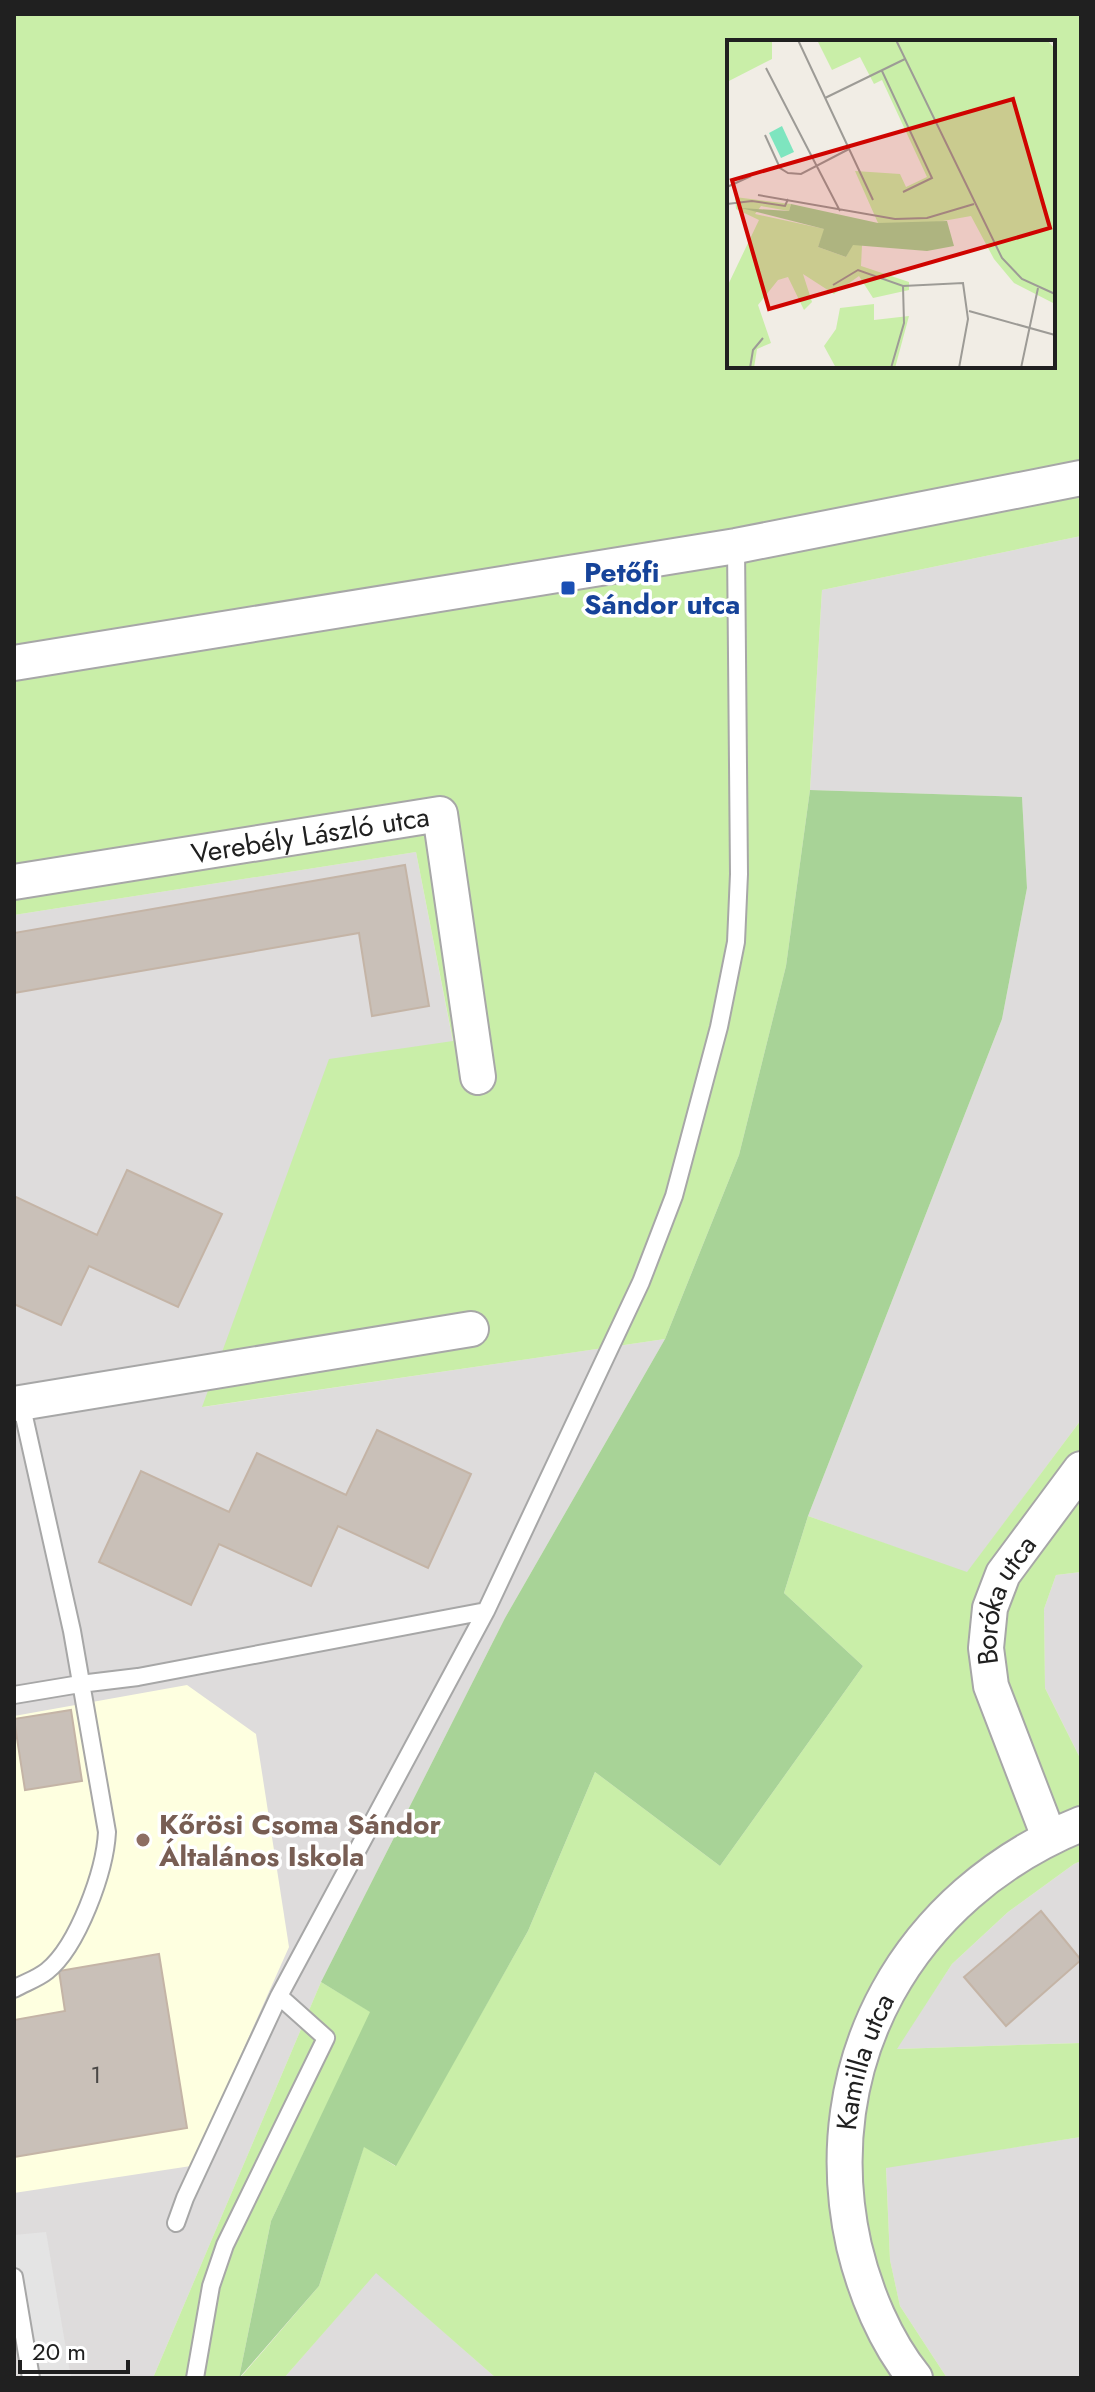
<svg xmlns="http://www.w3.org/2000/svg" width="1095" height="2392" viewBox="0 0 1095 2392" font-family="Jost,sans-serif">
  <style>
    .residential { fill: #dedcdc }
    .education { fill: #feffe0 }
    .grass { fill: #c9eea8; fill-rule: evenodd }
    .forest { fill: #a8d397 }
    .parking { fill: #e4e4e4 }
    .building { fill: #c9c0b8; stroke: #c4b4a6; stroke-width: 2 }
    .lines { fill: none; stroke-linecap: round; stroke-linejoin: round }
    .lane-casing { stroke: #a7a7a7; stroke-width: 20 }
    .street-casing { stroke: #a7a7a7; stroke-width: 38 }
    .lane { stroke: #fff; stroke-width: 16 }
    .street { stroke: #fff; stroke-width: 34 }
    .transit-dot { fill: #1a4fb4; stroke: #fff; stroke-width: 3 }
    .education-dot { fill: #8d6e63; stroke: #fff; stroke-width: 3 }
    .labels { text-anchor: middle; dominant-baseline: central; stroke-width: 7; stroke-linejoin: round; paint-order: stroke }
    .number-label { font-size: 24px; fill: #4a4846 }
    .transit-label { font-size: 28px; font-weight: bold; fill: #164399; stroke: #fff; text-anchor: start }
    .street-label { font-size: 28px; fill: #202020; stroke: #fff }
    .education-label { font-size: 28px; font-weight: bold; fill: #785e54; stroke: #fff; text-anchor: start }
    .inset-road { fill: none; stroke: #9d9b96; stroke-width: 2 }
    .view { fill: #cf0400; fill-opacity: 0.15; stroke: #cf0400; stroke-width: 4 }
    .inset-edge { fill: none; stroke: #202020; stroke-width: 4 }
  </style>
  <rect width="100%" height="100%" fill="#f1ede5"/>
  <path class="residential" d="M1081,536V1420L967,1573L808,1516L1002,1019L1027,888L1022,797L810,790L822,590Z
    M416,852L453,1042L203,1407L665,1339L505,1618L321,1982L153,2378H14V915Z
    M1081,1572V1760L1045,1688L1044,1609L1056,1575Z
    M1081,1861V2043L896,2049L952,1964L1008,1912L1074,1864Z
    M1081,2137V2378H947L900,2306L890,2260L886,2167Z
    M376,2272L496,2378H284Z"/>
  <path class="education" d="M187,1685L256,1734L289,1947L191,2166L14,2193V1716Z"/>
  <path class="grass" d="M14,14H1081V536L822,590L810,790L786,966L739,1155L665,1339L202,1407L329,1059L453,1041L416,852L14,915ZM729,42H1053V366H729Z
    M1081,1420V1572L1056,1575L1044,1609L1045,1688L1081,1760V1861L1074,1864L1008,1912L952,1964L897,2049L1081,2043V2137L886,2168L890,2260L900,2306L947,2378H496L376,2273L284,2378H240L319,2286L364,2146L395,2166L528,1931L595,1772L720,1866L863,1666L784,1593L808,1516L967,1572Z
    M321,1982L371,2012L271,2221L239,2378H153Z"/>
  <path class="forest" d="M810,790L1022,797L1027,888L1002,1019L808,1516L784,1593L863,1666L720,1866L595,1772L528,1931L396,2166L364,2147L319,2286L239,2378L271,2221L370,2012L321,1982L505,1618L665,1339L739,1155L786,966Z"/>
  <path class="parking" d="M46,2232L71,2378H31L14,2277V2235Z"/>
  <path class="building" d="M405,865L429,1006L372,1016L359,933L14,993V933Z
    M127,1170L222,1214L178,1307L89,1266L61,1325L14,1304V1196L97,1235Z
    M377,1430L471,1474L428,1568L338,1526L311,1586L219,1544L191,1605L99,1562L141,1471L229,1512L257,1453L346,1495Z
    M71,1710L82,1781L25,1790L14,1719Z
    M1041,1911L1081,1960L1006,2026L964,1977Z
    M159,1954L187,2128L14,2157V2020L65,2011L59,1971Z"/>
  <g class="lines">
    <g class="lane-casing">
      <path id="lane" d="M14,1695L80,1684L138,1677L486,1611
        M14,1989C24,1983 37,1979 47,1971C78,1946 105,1871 107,1832L72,1631L21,1403
        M176,2223L185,2198L279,1996L486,1611L641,1282L674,1196L719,1027L736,942L739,874L736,546
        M14,2277L31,2378
        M195,2378L211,2286L225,2245L326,2038L279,1996"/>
    </g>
    <g class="street-casing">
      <g id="street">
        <path d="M14,663L736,546L1081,478"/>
        <path id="s1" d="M14,882L440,814L478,1077"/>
        <path d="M14,1404L471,1329"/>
        <path id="s2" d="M1049,1837L991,1686L986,1648L990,1608L1003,1574L1081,1469"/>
        <path id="s3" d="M915,2378C885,2341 865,2292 854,2246C813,2062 909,1894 1081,1824"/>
      </g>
    </g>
    <use href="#lane" class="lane"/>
    <use href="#street" class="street"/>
  </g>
  <rect class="transit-dot" x="560" y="580" width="16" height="16" rx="4"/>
  <circle class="education-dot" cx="143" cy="1840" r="8"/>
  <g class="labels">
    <g class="number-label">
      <text x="96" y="2074">1</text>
    </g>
    <g class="transit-label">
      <text x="584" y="572">Petőfi<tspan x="584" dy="32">Sándor utca</tspan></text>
    </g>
    <g class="street-label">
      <text stroke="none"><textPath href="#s1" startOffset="300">Verebély László utca</textPath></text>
      <text stroke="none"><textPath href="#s2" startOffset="252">Boróka utca</textPath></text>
      <text stroke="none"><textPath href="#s3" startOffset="334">Kamilla utca</textPath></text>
    </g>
    <g class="education-label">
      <text x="159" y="1824">Kőrösi Csoma Sándor<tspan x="159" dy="32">Általános Iskola</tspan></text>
    </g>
  </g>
  <g transform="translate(727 40)">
    <rect width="328" height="328" fill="#f1ede5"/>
    <path d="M0,0H45V19L0,42ZM320,0L328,9V264L287,243L267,219L244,176L199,184L151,183L128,131L173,134L179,147L200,137L155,40L147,44L133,17L105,30L91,2ZM8,157L64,164L62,171L34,166L28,174L98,189L91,207L119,217L125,205H135L134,226L182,242V250L146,258L132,236L107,254L76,234L85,262L77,270L61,237L51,240L31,265L44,303L30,309L27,328H0V247L32,180L9,169ZM147,264V280L182,276L168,328H109L97,306L109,289L113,268Z" fill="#c9eea8"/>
    <path d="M64,164L151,183L220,181L227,206L200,211L126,205L119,217L91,207L97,189L14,168L62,171Z" fill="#a8d397"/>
    <path d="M55,86L67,112L54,118L42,93Z" fill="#7ee5bf"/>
    <path class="inset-road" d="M71,0L146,160M169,0L275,218L295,239L328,254M39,28L113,171M155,31L205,138L176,152M98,58L178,19M38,95L53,128L61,133L74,134L122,109M0,147L24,136M31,155L168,179L200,178L247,164M0,164L25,161L58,166L61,159M106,245L131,230L176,246L236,243L241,279L232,328M242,271L328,295M23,328L26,310L36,298M164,328L177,283L176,246M294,328L311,248"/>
    <path class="view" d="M286,59L323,188L42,269L5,140Z"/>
    <rect width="328" height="328" class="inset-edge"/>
  </g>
  <rect width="1095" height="2392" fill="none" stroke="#202020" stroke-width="32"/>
  <path d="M20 2360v12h108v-12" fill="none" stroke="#202020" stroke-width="4"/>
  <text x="32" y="2360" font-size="24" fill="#202020" stroke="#ffffff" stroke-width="6" paint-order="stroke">20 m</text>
</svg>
